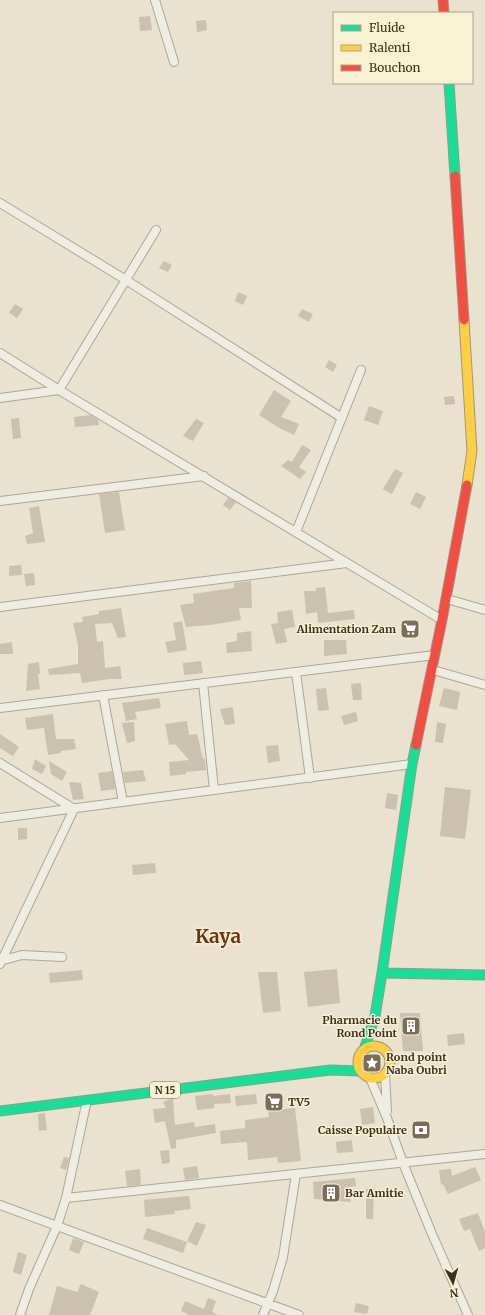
<svg xmlns="http://www.w3.org/2000/svg" width="485" height="1315" viewBox="0 0 485 1315" font-family="Merriweather,serif">
  <style>
    .building { fill: #ccc0ae }
    .lines { fill: none; stroke-linecap: round; stroke-linejoin: round }
    .street-casing { stroke: #ada697; stroke-width: 10 }
    .fast-casing { stroke: #9d9686; stroke-width: 11 }
    .slow-casing { stroke: #9d9686; stroke-width: 11 }
    .jam-casing { stroke: #9d9686; stroke-width: 11 }
    .street { stroke: #efece1; stroke-width: 8 }
    .fast { stroke: #16e098; stroke-width: 9 }
    .slow { stroke: #ffcf43; stroke-width: 9 }
    .jam { stroke: #f24e42; stroke-width: 9 }
    .labels { text-anchor: middle; dominant-baseline: central; stroke-width: 3; stroke-linejoin: round; paint-order: stroke }
    .shield { fill: #f9f1d4; stroke: #766954; stroke-width: 1 }
    .shield-label { font-size: 10px; font-weight: bold; fill: #3e2f1d }
    .poi-label { font-size: 11px; font-weight: bold; fill: #3e2f1d; stroke: #f9f1d4; text-anchor: end }
    .town-label { font-size: 19px; font-weight: bold; fill: #6f2f18; stroke: #f9f1d4 }
  </style>
  <rect width="100%" height="100%" fill="#e8e2ce"/>
  <path class="building" d="M150,16L152,30L140,31L139,17Z
    M206,20L207,30L197,32L196,21Z
    M164,261L172,265L168,272L159,268Z
    M238,292L247,296L243,305L235,301Z
    M15,304L23,309L17,318L9,313Z
    M302,309L313,314L309,322L298,316Z
    M329,360L337,365L333,372L325,367Z
    M274,390L291,401L281,417L299,424L294,435L281,429L259,415Z
    M454,396L455,404L445,405L444,397Z
    M369,406L383,411L378,425L364,420Z
    M91,415L98,420L99,425L75,427L74,417Z
    M19,418L21,438L13,439L11,419Z
    M196,419L204,423L193,441L183,436Z
    M302,445L311,450L299,467L306,472L300,479L281,466L288,460L292,462Z
    M395,469L403,473L392,494L383,489Z
    M119,492L125,530L105,533L99,494Z
    M416,492L426,497L420,509L410,504Z
    M228,498L236,502L230,510L223,505Z
    M39,506L45,542L27,544L25,536L33,533L29,508Z
    M21,565L22,575L9,576V566Z
    M34,573L35,585L26,586L24,574Z
    M251,581L252,608H239L241,620L210,625L186,627L180,605L194,603L193,594L234,588V583Z
    M325,587L328,613L354,610L355,619L318,623L317,612L306,614L304,591H316V588Z
    M121,608L126,637L118,638L112,623L95,624L97,642L103,641L105,668L120,666L122,679H109L82,683L80,673L49,675L48,669L78,664V645L73,623L83,622L82,617L99,614V611Z
    M292,610L295,627L284,629L287,642L276,644L271,624L278,623L277,612Z
    M182,621L187,650L168,653L165,642L176,640L173,623Z
    M251,631L252,651L227,653L226,643L237,641V633Z
    M324,640H346L347,654L324,656Z
    M12,642L13,654H0V644Z
    M201,661L203,673L184,675L183,663Z
    M39,662L40,674H38L40,689L26,691L28,664Z
    M361,683L362,700H353L351,684Z
    M326,688L329,710L318,711L316,689Z
    M444,688L460,692L457,710L439,706Z
    M159,698L161,708L135,712L137,719L126,721L122,703Z
    M233,707L235,724L225,725L220,709Z
    M356,712L358,721L344,725L341,716Z
    M53,714L56,739H74L76,749L61,751V753L48,755L44,728L27,730L25,718Z
    M187,721L189,735L197,734L203,759H205L206,770L186,772V774L170,776L169,762L189,760L175,744L169,745L165,724Z
    M134,722L135,741L127,743L122,723Z
    M437,722L446,724L443,743L435,742Z
    M0,734L19,747L13,756L0,748Z
    M278,745L280,761L268,763L266,746Z
    M35,759L46,766L42,774L32,769Z
    M49,761L67,772L62,781L51,774Z
    M143,770L146,781L125,783L123,772Z
    M112,771L115,789L101,791L98,773Z
    M69,782L81,783L84,799L73,800Z
    M445,787L471,790L465,839L440,836Z
    M387,793L398,795L396,810L385,808Z
    M18,828H27V839L18,840Z
    M155,863L156,873L133,875L132,865Z
    M337,969L340,1003L308,1007L304,972Z
    M82,970L83,980L50,983L49,973Z
    M258,972H277L281,1011L263,1013Z
    M400,1013H420L423,1051H403Z
    M464,1033L465,1044L448,1046L447,1035Z
    M213,1094V1096L230,1094L231,1103L214,1104V1108L197,1110L195,1096Z
    M256,1094L257,1104L236,1106L235,1096Z
    M173,1098L175,1125L194,1122L195,1127L215,1124L216,1133L176,1140V1148L171,1149L165,1121L155,1123L153,1109L166,1108L163,1102Z
    M373,1107L375,1123L362,1125L360,1109Z
    M295,1108L301,1161L278,1163L277,1157L248,1160L247,1142L221,1144L220,1131L245,1128V1120L269,1117L268,1111Z
    M45,1113L47,1130L39,1131L38,1114Z
    M352,1140L353,1152L337,1153L336,1142Z
    M169,1150L170,1163L162,1164L160,1151Z
    M64,1157L69,1158L66,1170L60,1168Z
    M197,1166L199,1178L185,1180L183,1168Z
    M475,1167L481,1180L448,1194L443,1184L441,1185L439,1170L451,1169L452,1176Z
    M140,1169L141,1185L127,1186L125,1171Z
    M355,1178L356,1186L348,1187L351,1202L314,1199L313,1182Z
    M366,1189H374L373,1219H366Z
    M189,1196L191,1209L174,1211L175,1214L145,1217L144,1200Z
    M478,1213L485,1232V1248L479,1251L470,1229L464,1231L459,1219Z
    M196,1222L206,1225L197,1246L187,1241Z
    M147,1228L187,1242L183,1253L143,1239Z
    M73,1238L84,1242L79,1254L69,1250Z
    M18,1252L27,1255L21,1275L13,1272Z
    M81,1284L99,1292L90,1315H49L57,1286L77,1292Z
    M208,1298L216,1301L212,1312L218,1315H190L181,1311L185,1301L204,1309Z
    M356,1303L369,1306L367,1314L354,1312Z"/>
  <g class="lines">
    <g class="street-casing">
      <path id="street" d="M155,0L174,62
        M0,203L126,280L342,418
        M0,353L59,390L442,620
        M0,398L59,390L156,230
        M0,501L204,476
        M296,532L361,370
        M447,599L485,610
        M0,607L347,563
        M433,670L485,685
        M296,672L310,778
        M203,683L214,790
        M103,695L123,802
        M0,708L435,655
        M0,763L74,809L0,964
        M0,818L412,764
        M0,961L22,955L62,957
        M385,1074L387,1111
        M370,1078L387,1118L403,1163L432,1234L468,1315
        M66,1198L485,1154
        M0,1205L299,1315
        M20,1315L29,1289L57,1226L66,1198L87,1100
        M263,1315L273,1291L283,1257L296,1174"/>
    </g>
    <g class="fast-casing">
      <path id="fast" d="M449,83L455,176
        M382,973L412,764L416,745
        M364,1050L375,1016L382,973L485,975
        M0,1111L330,1070L361,1071"/>
    </g>
    <g class="slow-casing">
      <path id="slow" d="M464,320L472,451L467,485
        M358 1062a16 16 0 1 1 32 0a16 16 0 1 1-32 0Z"/>
    </g>
    <g class="jam-casing">
      <path id="jam" d="M443,0L444,13
        M455,176L464,320
        M416,745L442,620L467,485"/>
    </g>
    <use href="#street" class="street"/>
    <use href="#fast" class="fast"/>
    <use href="#slow" class="slow"/>
    <use href="#jam" class="jam"/>
  </g>
  <defs>
    <g id="supermarket-square" transform="scale(1)"><rect x="-9" y="-9" width="18" height="18" rx="4" fill="#7a6e5b" stroke="#f9f1d4"/><path d="M-6-5.5h2.5l.6 2H6L4.5 2H-2.5L-4.4-4H-6ZM-1.5 3.2a1.3 1.3 0 1 0 .1 0ZM3 3.2a1.3 1.3 0 1 0 .1 0Z" fill="#fff"/></g>
    <g id="building-square" transform="scale(1)"><rect x="-9" y="-9" width="18" height="18" rx="4" fill="#7a6e5b" stroke="#f9f1d4"/><path d="M-4-6H4V6H1V3H-1V6H-4ZM-2.5-4.3h1.7v1.8h-1.7ZM.8-4.3h1.7v1.8H.8ZM-2.5-1h1.7V.8h-1.7ZM.8-1h1.7V.8H.8Z" fill="#fff"/></g>
    <g id="sight-square" transform="scale(1)"><rect x="-9" y="-9" width="18" height="18" rx="4" fill="#7a6e5b" stroke="#f9f1d4"/><path d="M0-6L1.8-2.2L6-1.7L2.9 1.2L3.7 5.4L0 3.3L-3.7 5.4L-2.9 1.2L-6-1.7L-1.8-2.2Z" fill="#fff"/></g>
    <g id="bank-square" transform="scale(1)"><rect x="-9" y="-9" width="18" height="18" rx="4" fill="#7a6e5b" stroke="#f9f1d4"/><path d="M-6-4H6V4H-6ZM0-2.3a2.3 2.3 0 1 0 0 4.6a2.3 2.3 0 1 0 0-4.6Z" fill="#fff"/></g>
  </defs>
  <g fill-rule="evenodd">
    <use href="#supermarket-square" x="410" y="629"/>
    <use href="#building-square" x="411" y="1026"/>
    <use href="#sight-square" x="372" y="1063"/>
    <use href="#supermarket-square" x="274" y="1102"/>
    <use href="#bank-square" x="421" y="1130"/>
    <use href="#building-square" x="331" y="1193"/>
  </g>
  <g class="labels">
    <rect class="shield" x="150" y="1082" width="30" height="16" rx="3"/>
    <g class="shield-label">
      <text x="165" y="1090">N 15</text>
    </g>
    <g class="poi-label">
      <text x="396" y="629">Alimentation Zam</text>
      <text x="397" y="1020">Pharmacie du<tspan x="397" dy="13">Rond Point</tspan></text>
      <text x="386" y="1057" text-anchor="start">Rond point<tspan x="386" dy="13">Naba Oubri</tspan></text>
      <text x="288" y="1102" text-anchor="start">TV5</text>
      <text x="407" y="1130">Caisse Populaire</text>
      <text x="345" y="1193" text-anchor="start">Bar Amitie</text>
    </g>
    <g class="town-label">
      <text x="218" y="936">Kaya</text>
    </g>
  </g>
  <rect x="333" y="12" width="140" height="72" fill="#f9f1d4" stroke="#aea38b"/>
  <rect x="341" y="25" width="20" height="6" fill="#16e098" stroke="#aea38b"/>
  <text x="369" y="32" font-size="12" fill="#3e2f1d">Fluide</text>
  <rect x="341" y="45" width="20" height="6" fill="#ffcf43" stroke="#aea38b"/>
  <text x="369" y="52" font-size="12" fill="#3e2f1d">Ralenti</text>
  <rect x="341" y="65" width="20" height="6" fill="#f24e42" stroke="#aea38b"/>
  <text x="369" y="72" font-size="12" fill="#3e2f1d">Bouchon</text>
  <g transform="translate(453 1283) rotate(174)" stroke="#f9f1d4" stroke-width="3" paint-order="stroke">
  <path d="M0-3L7 15L0 10L-7 15Z" fill="#3e2f1d"/>
  <text y="-6" font-size="11" font-weight="bold" text-anchor="middle" fill="#3e2f1d">N</text>
  </g>
</svg>
